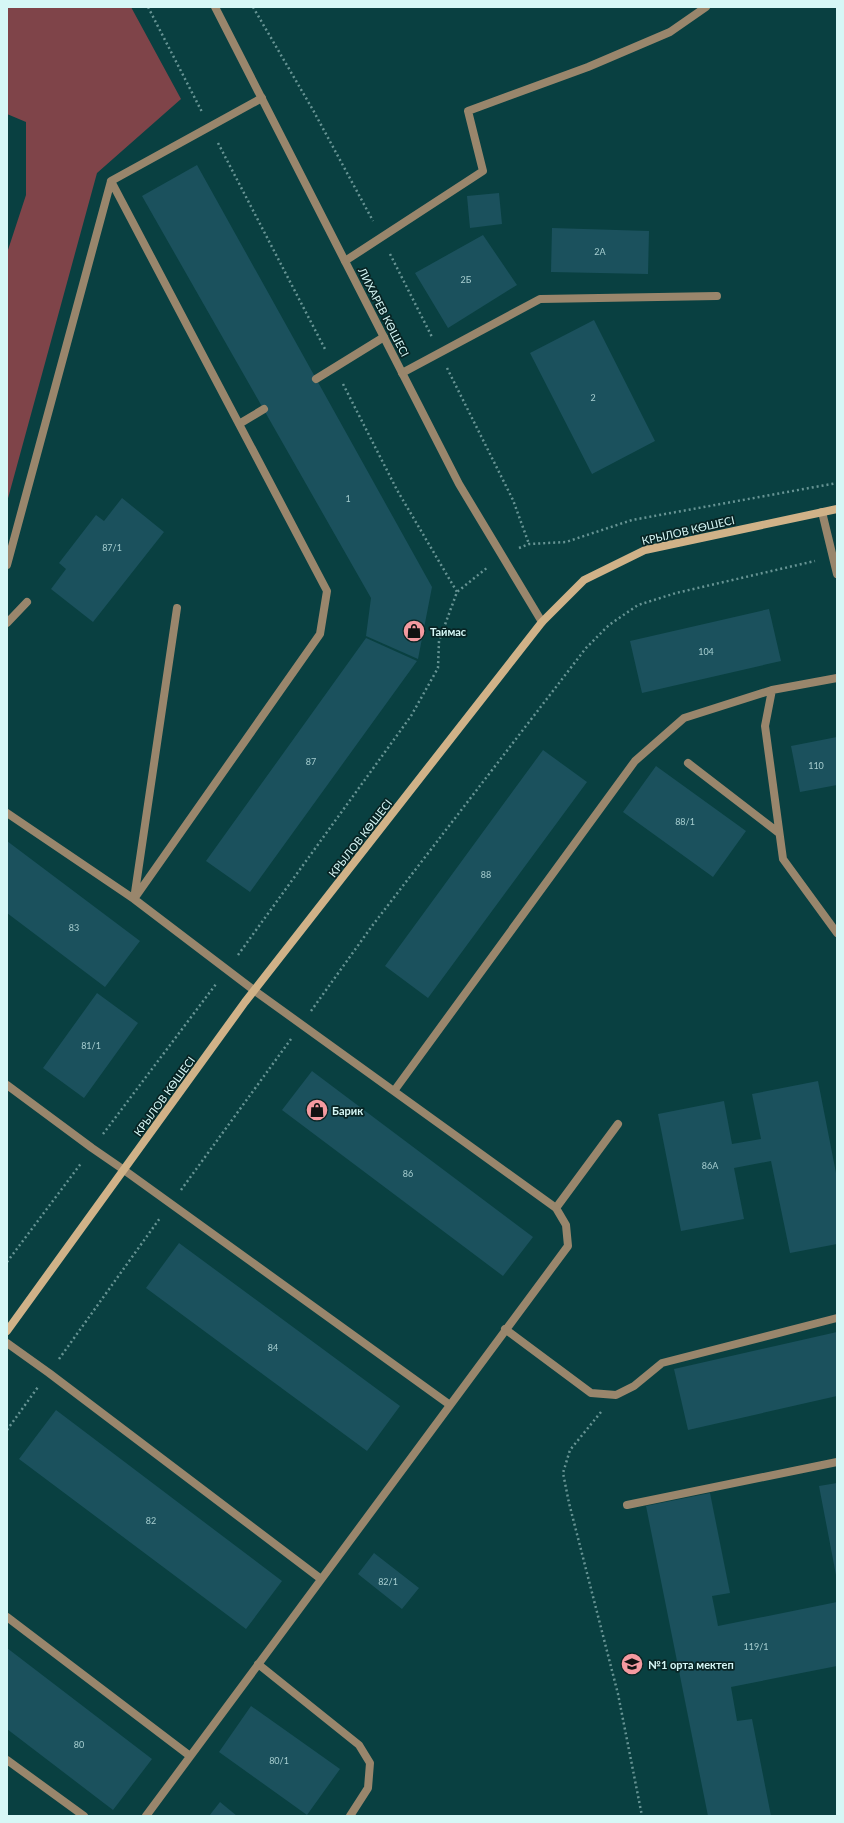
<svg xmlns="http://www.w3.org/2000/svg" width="844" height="1823" viewBox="0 0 844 1823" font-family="Lato,sans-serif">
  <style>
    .green { fill: #7f4449 }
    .building { fill: #1b515d }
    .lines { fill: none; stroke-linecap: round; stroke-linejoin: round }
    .path { stroke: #679494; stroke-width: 2.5; stroke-dasharray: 2 3; stroke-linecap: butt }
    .service { stroke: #99866c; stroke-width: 8 }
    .minor { stroke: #99866c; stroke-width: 8 }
    .secondary { stroke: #d0b288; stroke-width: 8 }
    .labels { text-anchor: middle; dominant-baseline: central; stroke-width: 3.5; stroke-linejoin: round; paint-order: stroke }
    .number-label { font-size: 9px; fill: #a7ced0 }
    .street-label { font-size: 11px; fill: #d6f7f6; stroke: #082424 }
    .poi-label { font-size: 11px; font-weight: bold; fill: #d6f7f6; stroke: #082424; text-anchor: start }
  </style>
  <rect width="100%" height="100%" fill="#094041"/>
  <path class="green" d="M7,7H131L181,99L97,173L7,502V253L26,195V122L7,114Z"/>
  <path class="building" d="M197,165L432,587L418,659L366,636L371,598L142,196Z
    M499,193L502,224L470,228L467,196Z
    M552,228L649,231L648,274L551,272Z
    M483,235L517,285L448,328L415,273Z
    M594,320L655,441L592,474L530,353Z
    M122,498L164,532L93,622L51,589L66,569L59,563L96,515L104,521Z
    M769,609L781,661L642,693L630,641Z
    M366,638L417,661L250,892L206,861Z
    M837,737V785L800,792L791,746Z
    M543,750L587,782L428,998L385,966Z
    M656,766L746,831L713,877L623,812Z
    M7,841L140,941L105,987L7,913Z
    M97,993L138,1023L84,1098L43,1068Z
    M312,1071L533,1237L503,1276L282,1110Z
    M818,1081L836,1173L837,1172V1244L790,1253L771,1161L734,1168L744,1219L681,1231L658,1114L724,1101L732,1144L761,1139L752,1094Z
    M179,1243L400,1406L367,1451L146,1288Z
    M837,1332V1396L688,1430L674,1369Z
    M56,1410L282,1581L246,1629L19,1459Z
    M837,1483V1575H836L819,1486Z
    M710,1493L730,1593L712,1596L718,1626L837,1602V1666L731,1687L737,1721L752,1719L771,1816H708L646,1506Z
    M374,1553L419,1588L402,1609L358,1574Z
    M7,1648L152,1759L113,1810L7,1729Z
    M251,1706L340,1769L307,1815L219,1752Z
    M220,1802L237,1816H209Z"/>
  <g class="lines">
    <path class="path" d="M148,7L202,112
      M253,7L313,110L373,221
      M218,143L326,351
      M390,254L432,337
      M447,368L513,500L529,544
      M343,384L397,490L457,592
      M519,548L529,544L566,542L632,520L837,483
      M238,955L411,716L438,668L439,641L457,592L488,567
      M311,1011L372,926L586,648L609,625L638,605L676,593L815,561
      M103,1134L216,984
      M181,1190L291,1039
      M7,1262L82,1162
      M59,1359L160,1218
      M601,1412L570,1450L563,1473L569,1503L618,1694L642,1816
      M7,1430L38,1387"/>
    <path class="service" d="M111,181L327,591L320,634L134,899L177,608
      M345,261L483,171L468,111L588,67L670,32L706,7
      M402,373L540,299L717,296
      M316,379L384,337
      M239,424L264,409
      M822,512L837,574
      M7,565L111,181L262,98
      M7,623L27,602
      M772,690L765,726L783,859L837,933
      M688,763L779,833
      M7,813L134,899L255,991L556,1208L566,1225L568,1246L146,1816
      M7,1085L92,1148L124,1170L450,1405
      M394,1091L635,761L684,718L772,690L837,678
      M556,1208L618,1124
      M505,1329L591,1393L616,1395L634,1386L662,1363L837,1318
      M7,1343L49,1373L321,1579
      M627,1505L837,1462
      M7,1617L190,1756
      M258,1664L359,1745L370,1763L368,1788L350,1816
      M7,1760L84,1816"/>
    <path class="minor" d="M215,7L459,484L542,622"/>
    <path class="secondary" d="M7,1331L245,1002L542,622L584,580L645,550L837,509"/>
  </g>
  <defs>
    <g id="shop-disc" transform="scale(1.15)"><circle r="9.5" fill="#f49aa0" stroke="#082424"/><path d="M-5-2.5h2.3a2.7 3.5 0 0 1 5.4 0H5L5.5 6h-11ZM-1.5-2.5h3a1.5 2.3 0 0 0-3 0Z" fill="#111"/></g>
    <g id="school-disc" transform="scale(1.15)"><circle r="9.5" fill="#f49aa0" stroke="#082424"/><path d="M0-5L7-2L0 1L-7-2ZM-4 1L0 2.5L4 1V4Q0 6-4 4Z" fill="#111"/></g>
  </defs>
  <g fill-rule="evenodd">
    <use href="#shop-disc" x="414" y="631"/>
    <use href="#shop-disc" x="317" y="1110"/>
    <use href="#school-disc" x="632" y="1664"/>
  </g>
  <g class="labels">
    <g class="number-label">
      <text x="600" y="251">2А</text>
      <text x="466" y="279">2Б</text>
      <text x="593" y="397">2</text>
      <text x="348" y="498">1</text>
      <text x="112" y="547">87/1</text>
      <text x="706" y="651">104</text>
      <text x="311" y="761">87</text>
      <text x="816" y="765">110</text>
      <text x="685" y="821">88/1</text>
      <text x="486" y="874">88</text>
      <text x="74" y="927">83</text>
      <text x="91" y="1045">81/1</text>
      <text x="710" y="1165">86А</text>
      <text x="408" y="1173">86</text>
      <text x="273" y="1347">84</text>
      <text x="151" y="1520">82</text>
      <text x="388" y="1581">82/1</text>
      <text x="756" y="1646">119/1</text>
      <text x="79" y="1744">80</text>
      <text x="279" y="1760">80/1</text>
    </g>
    <g class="street-label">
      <text transform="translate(384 312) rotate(63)">ЛИХАРЕВ КӨШЕСІ</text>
      <text transform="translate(688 530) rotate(-13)">КРЫЛОВ КӨШЕСІ</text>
      <text transform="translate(360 838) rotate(-52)">КРЫЛОВ КӨШЕСІ</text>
      <text transform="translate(164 1096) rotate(-54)">КРЫЛОВ КӨШЕСІ</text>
    </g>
    <g class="poi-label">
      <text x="430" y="631">Таймас</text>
      <text x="332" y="1110">Барик</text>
      <text x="648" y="1664">№1 орта мектеп</text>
    </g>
  </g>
  <rect width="844" height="1823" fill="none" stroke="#d6f7f6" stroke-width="16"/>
</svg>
